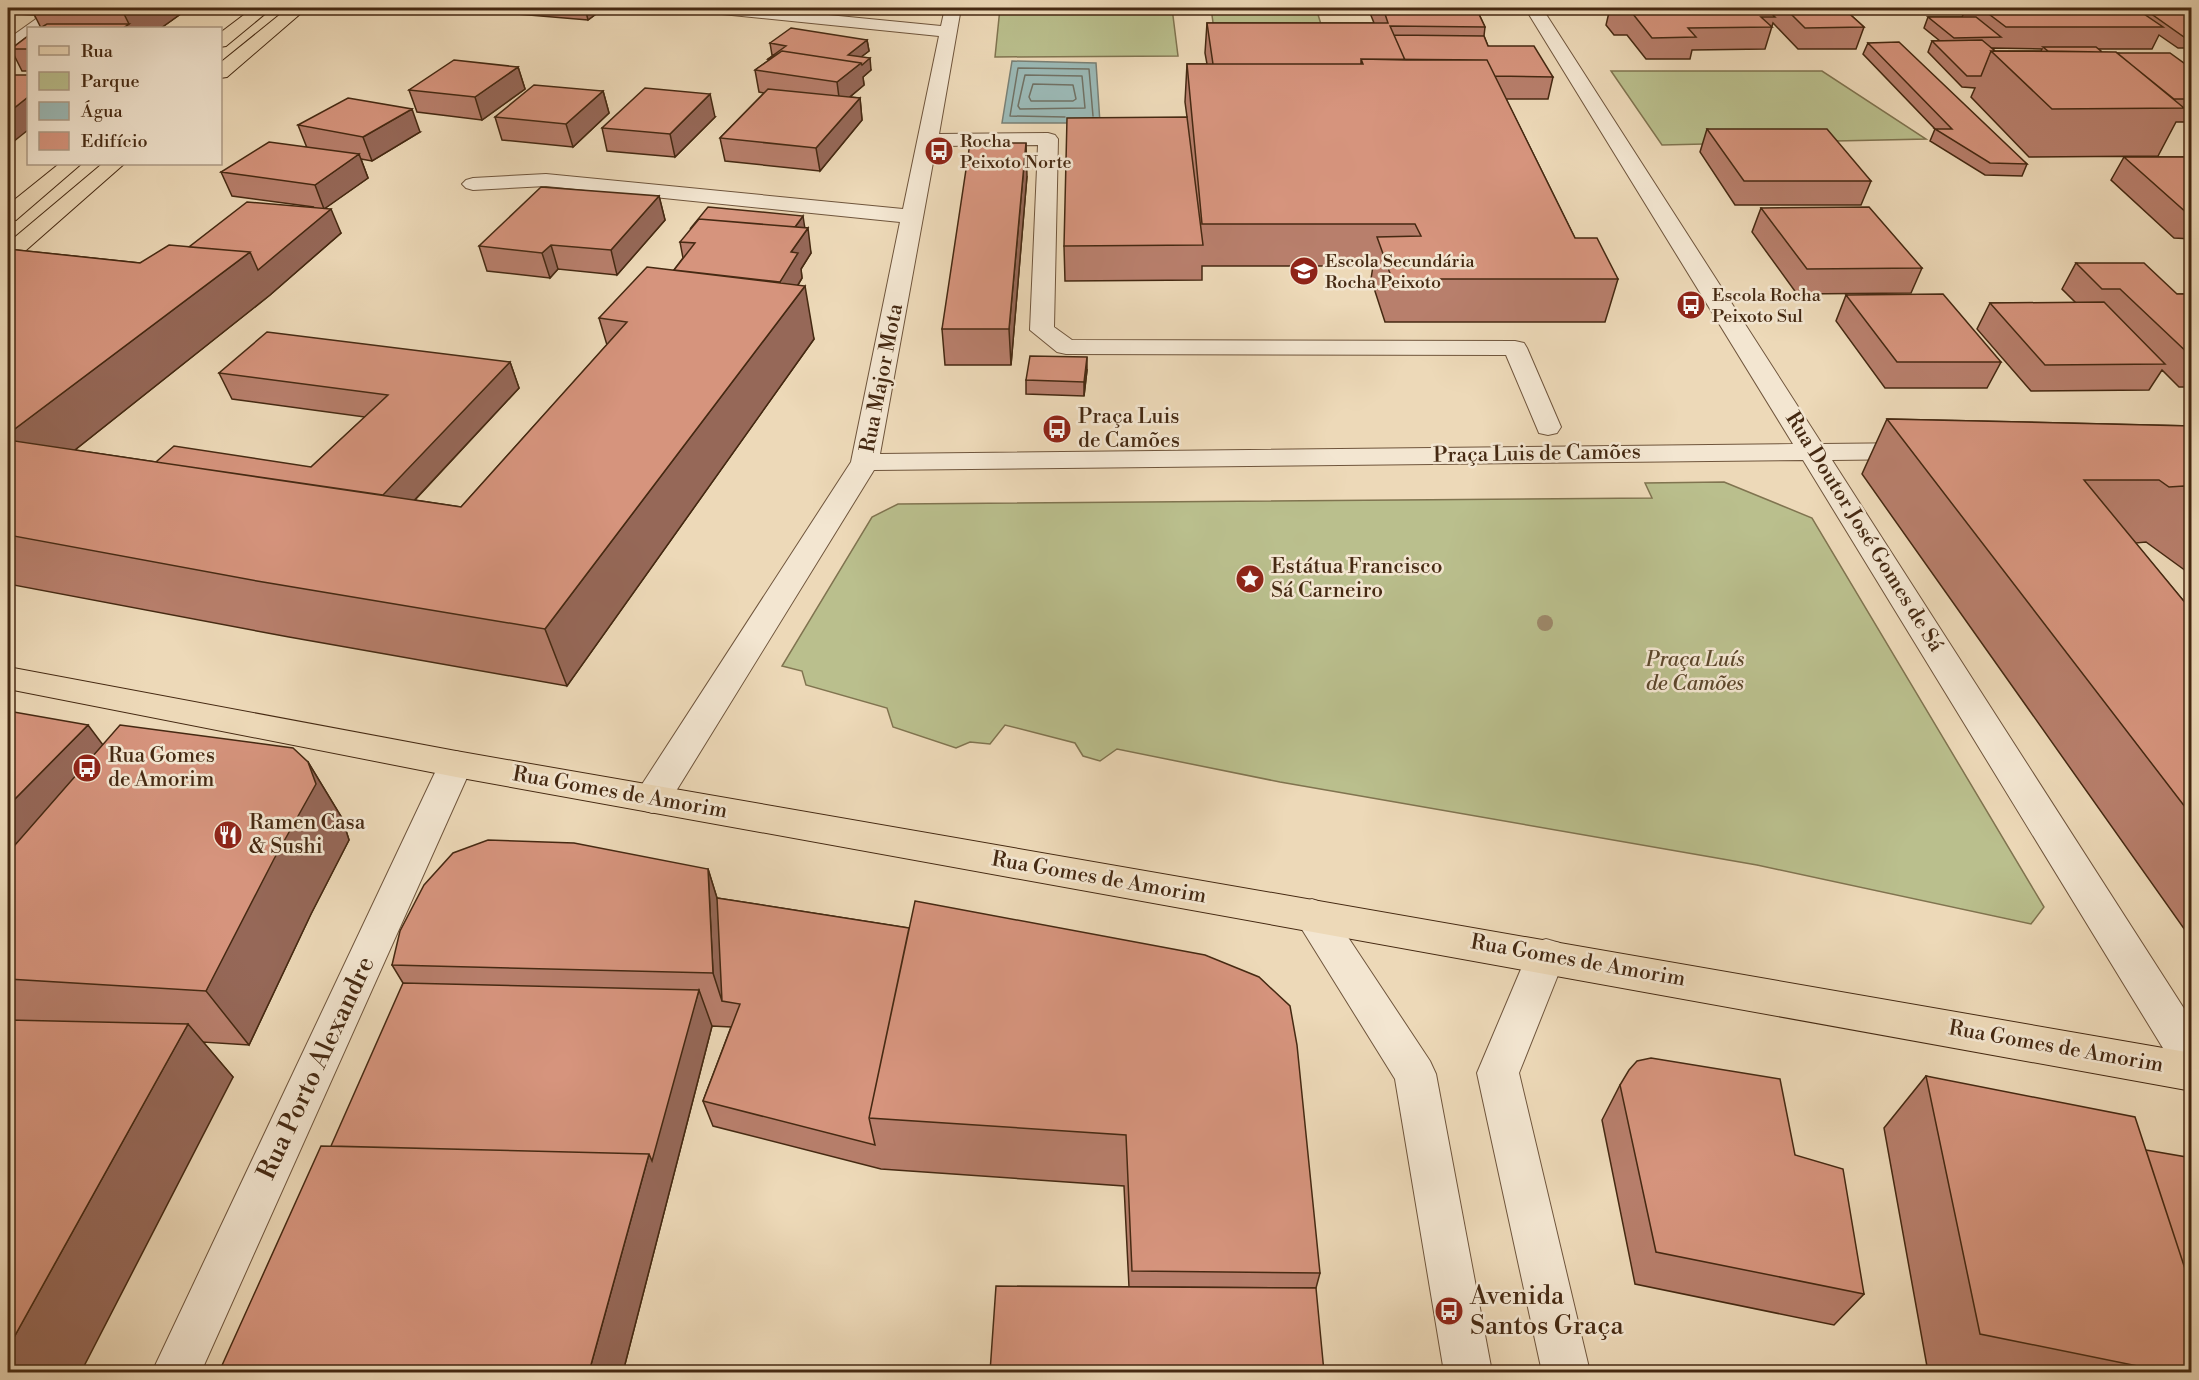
<svg xmlns="http://www.w3.org/2000/svg" width="2199" height="1380" viewBox="0 0 2199 1380" font-family="'Libre Bodoni',serif">
  <style>
    .green { fill: #babf8d; stroke: #807450; stroke-width: 1.5 }
    .water { fill: #9bb9b6; stroke: #797f74; stroke-width: 1.5 }
    .lines { fill: none; stroke-linecap: round; stroke-linejoin: round }
    .shore { stroke: #707164; stroke-width: 1.5 }
    .minor-casing { stroke: #6f553c; stroke-width: 2 }
    .major-casing { stroke: #452912; stroke-width: 2 }
    .minor { fill: #f3e6d1; fill-rule: evenodd }
    .major { fill: #edd9b8; fill-rule: evenodd }
    .tree { fill: #9d896a }
    .wall { fill: #b87f6c; stroke: #452912; stroke-width: 1.5; fill-rule: evenodd }
    .shaded-wall { fill: #966858; stroke: #452912; stroke-width: 1.5 }
    .building { fill: #d6947d; stroke: #452912; stroke-width: 1.5 }
    .labels { text-anchor: middle; dominant-baseline: central; stroke-width: 5; stroke-linejoin: round; paint-order: stroke }
    .far-poi-label { font-size: 18px; fill: #452912; stroke: #f3e6d1; text-anchor: start }
    .street-label { font-size: 21px; fill: #452912; stroke: #f3e6d1 }
    .poi-label { font-size: 21px; fill: #452912; stroke: #f3e6d1; text-anchor: start }
    .park-label { font-size: 21px; font-style: italic; fill: #5c472b; stroke: #f3e6d1 }
    .near-street-label { font-size: 26px; fill: #452912; stroke: #f3e6d1 }
    .near-poi-label { font-size: 26px; fill: #452912; stroke: #f3e6d1; text-anchor: start }
  </style>
  <rect width="100%" height="100%" fill="#edd9b8"/>
  <filter id="stains"><feTurbulence type="fractalNoise" baseFrequency=".00333" numOctaves="4"/><feColorMatrix values="0 0 0 0 .2 0 0 0 0 .09 0 0 0 0 .02 0 0 0 .5 -.17"/></filter>
  <radialGradient id="worn" r=".72"><stop offset=".6" stop-color="#630" stop-opacity="0"/><stop offset="1" stop-color="#630" stop-opacity=".3"/></radialGradient>
  <path class="green" d="M1000,8H1172L1178,56L995,57Z
    M1211,8H1316L1327,44L1215,37Z
    M1611,71H1822L1926,139L1662,145Z
    M1724,482L1812,518L2044,907L2031,924L1757,865L1280,782L1117,749L1100,761L1083,756L1075,743L1005,725L990,744L970,742L956,748L893,727L887,708L806,685L802,671L782,666L872,517L898,504L1652,498L1645,483Z"/>
  <path class="water" d="M1012,61L1096,63L1100,123H1002Z"/>
  <g class="lines">
    <path class="shore" d="M1025,75L1082,76L1085,108L1020,109L1018,106Z
      M1033,84L1073,85L1076,99L1073,101H1031L1029,97Z
      M1065,117L1010,116L1018,68L1089,69L1093,116"/>
    <g class="minor-casing">
      <path id="minor" d="M8,8H49L54,21L46,28H28V41L14,51L8,52V39L36,19L35,15L8,13Z
        M703,8H758L941,26L945,8H961L939,134L1048,133L1055,135L1058,139L1054,327L1072,340L1515,341L1524,343L1527,348L1561,427L1557,433L1548,435L1539,433L1506,355L1066,354L1057,352L1030,330L1038,145L936,146L880,454L1793,444L1525,8H1542L1822,444L1917,443L1927,445L1931,451L1927,457L1917,459L1832,460L2192,1021V1076L2177,1071L1803,460L874,470L665,809L652,813L639,809L634,799L639,789L851,462L900,222L546,186L473,190L466,188L462,184L466,180L473,178L546,174L903,209L939,36L712,13L706,12Z
        M456,751L468,755L473,764L201,1372H152L439,764L444,755Z
        M1312,899L1326,904L1430,1061L1436,1074L1492,1372H1444L1395,1079L1293,915L1298,904Z
        M1546,939L1560,943L1566,955L1519,1073L1590,1372H1542L1477,1073L1532,943Z"/>
    </g>
    <g class="major-casing">
      <path id="major" d="M253,8H272L226,46L220,47V33Z
        M288,8H307L227,77L220,78V63Z
        M59,164H81L16,220L8,221V205Z
        M102,164H124L16,259L8,261V243Z
        M8,667L456,751L2192,1053V1091L456,777L8,689Z"/>
    </g>
    <use href="#minor" class="minor"/>
    <use href="#major" class="major"/>
  </g>
  <circle class="tree" cx="1545" cy="623" r="8"/>
  <path class="wall" d="M31,8H189L161,28H40H41Z
    M505,8H604L588,20L506,13Z
    M1368,8H1476L1485,27L1484,36L1488,46L1553,77L1548,99H1506L1575,238L1618,279L1605,322H1385L1371,279L1373,266H1202V280L1065,281L1064,246L1187,117L1185,102L1187,64H1207L1205,53L1207,23H1374Z
    M1610,8H1766L1770,12L1771,8H1843L1864,27L1856,49H1798L1773,23L1765,49L1692,50L1690,59H1646L1627,35H1614L1606,25Z
    M1966,8H2135L2141,12L2143,8L2192,9V48H2178L2159,35L2152,49H2098L2102,52L2117,53L2192,69V122H2176L2158,156L2029,157L1971,97L1975,88L1962,87L1928,52L1932,41H1940L1924,28L1928,17H1962ZM1992,48L2042,49L2041,51H1995Z
    M28,36V71H22L11,49Z
    M867,40L869,51L861,57L871,70L863,77L864,85L850,97L860,98L862,120L820,171L725,161L720,138L764,93L759,92L755,70L769,60L768,59L774,55H772L770,43Z
    M1868,43L2027,164L2022,176L1985,175L1930,141L1935,129L1863,54Z
    M518,67L525,89L482,120L417,112L409,90Z
    M603,91L609,113L573,147L502,140L495,117Z
    M715,117L675,157L607,151L602,128Z
    M298,125L420,132L372,161L361,159L368,178L325,208L341,233L270,295L75,450L156,462L311,467L365,417L232,399L219,373L510,362L519,388L415,500L461,507L607,345L599,318L674,270L683,258L680,242L805,228L811,253L801,269L802,278L798,285L814,339L567,686L289,637L8,584V249L140,263L189,247L314,207L232,196L221,172L307,148Z
    M1707,129L1871,181L1861,205H1735L1700,152Z
    M2124,157H2192V239L2174,238L2111,180Z
    M1027,176L1011,365H945L942,329Z
    M659,196L665,220L617,275L558,269L550,278L487,271L479,246Z
    M1761,208L1922,268L1911,293L1797,294L1752,232Z
    M2076,263L2177,294H2192V387H2179L2162,370L2149,390L2031,391L1977,329L1990,303H2076L2062,289Z
    M1846,295L2001,362L1987,388H1885L1836,321Z
    M1087,370L1084,396L1026,394V380Z
    M1887,419L2192,426V570L2186,571L2146,542L2135,543L2192,611V940L1862,474Z
    M8,711L103,745L308,762L342,818L349,840L311,914L249,1045L203,1042L233,1077L8,1372Z
    M708,869L717,898L909,928L1320,1273L1316,1288L1129,1287L1124,1186L881,1169L713,1126L703,1101L731,1027L712,1026L623,1372L403,983L392,965Z
    M1926,1076L2146,1150L2192,1372H1928L1884,1128Z
    M1620,1085L1795,1155L1864,1294L1834,1325L1635,1284L1602,1120Z
    M1715,1366L1745,1372H1710Z"/>
  <path class="shaded-wall" d="M121,8H189L161,28H123L129,24Z
    M585,8H604L588,20Z
    M867,40L869,51L849,66L848,55Z
    M870,58L871,70L863,77L864,85L840,105L837,82L861,63Z
    M518,67L525,89L482,120L475,97Z
    M603,91L609,113L573,147L566,124Z
    M710,94L715,117L675,157L670,134Z
    M28,97V130L8,146V113Z
    M860,98L862,120L820,171L816,148Z
    M412,109L420,132L372,161L363,137Z
    M1026,143L1027,176L1011,365L1009,329Z
    M359,154L368,178L324,209L315,185Z
    M659,196L665,220L617,275L611,250Z
    M331,209L341,233L270,295L8,503V434L250,252Z
    M803,216L805,229L787,238Z
    M808,228L811,253L801,269L802,278L784,308L780,282L791,252Z
    M551,245L558,269L550,278L542,253Z
    M805,286L814,339L567,686L545,629Z
    M1087,357V370L1084,396V382Z
    M510,362L519,388L394,522L382,495Z
    M2192,564V570L2186,571Z
    M88,725L130,781L8,903V806Z
    M308,762L342,818L349,840L311,914L249,1045L206,991Z
    M708,869L725,924L722,1001L713,973Z
    M699,990L712,1026L623,1372H589L649,1154Z
    M188,1024L233,1077L81,1372H8V1348Z"/>
  <path class="building" d="M1383,8H1476L1485,27L1390,26L1405,60L1361,59V64H1213L1207,23H1388Z
    M1614,8H1766L1775,17H1761L1772,27L1688,28L1696,37L1652,38L1633,14H1619Z
    M1785,8H1843L1864,27L1805,28Z
    M1981,8H2135L2163,27H2006Z
    M2143,8L2192,9V37H2184Z
    M1928,17H1976L2001,37L1954,38Z
    M47,24H129L123,28H40Z
    M791,28L867,40L848,55L870,58L862,65L861,63L782,51L770,59H768L786,46L770,43Z
    M1394,35L1484,36L1488,46H1534L1553,77L1495,76L1487,60H1405Z
    M28,36V49H11Z
    M1982,40L1995,51H1991L1981,76H1967L1932,41Z
    M1899,42L2027,164L1990,163L1935,129H1952L1868,43Z
    M2043,47H2096L2102,52L2048,51Z
    M782,51L861,63L837,82L755,70Z
    M1991,51L2116,52L2184,108L2052,109Z
    M2117,53H2170L2192,69V99H2174Z
    M1361,59L1487,60L1575,238H1597L1618,279H1392L1377,237L1421,236L1415,224H1202L1187,64H1363Z
    M454,60L518,67L475,97L409,90Z
    M8,75H28V97L8,113Z
    M534,85L603,91L566,124L495,117Z
    M645,88L710,94L670,134L602,128Z
    M768,89L860,98L816,148L720,138Z
    M348,98L412,109L363,137L298,125Z
    M1187,117L1203,245L1064,246L1067,118Z
    M1707,129H1827L1871,181H1744Z
    M269,142L359,154L315,185L221,172Z
    M970,143H1026L1009,329H942Z
    M2124,157H2192V214H2188Z
    M541,187L659,196L611,250L551,245L542,253L479,246Z
    M247,202L331,209L258,270L250,252L189,247Z
    M708,207L803,216L795,227L699,219L690,229Z
    M1869,207L1922,268L1807,269L1761,208Z
    M699,219L808,228L791,252L798,253L780,282L674,270L695,243L680,242Z
    M169,245L250,252L8,434V249L140,263Z
    M2076,263H2144L2177,294H2192V357L2120,289H2102Z
    M647,267L805,286L545,629L257,581L8,535V440L461,507L627,322L599,318Z
    M1943,294L2001,362H1897L1846,295Z
    M2104,302L2165,364L2045,365L1990,303Z
    M267,332L510,362L383,495L156,462L174,446L311,467L388,395L219,373Z
    M1030,356L1087,357L1084,382L1026,380Z
    M1887,419L2192,426V491L2184,486L2169,487L2159,480H2084L2192,611V816Z
    M8,711L88,725L8,806Z
    M120,725L293,748L308,762L316,784L274,859L206,991L8,979V853Z
    M488,840L574,843L708,869L713,973L392,965L400,931L424,885L453,853Z
    M717,898L909,928L869,1118L875,1145L703,1101L740,1004L722,1001Z
    M915,901L1205,955L1259,977L1290,1006L1297,1045L1320,1273L1132,1271L1126,1135L869,1118Z
    M403,983L699,990L652,1161L649,1154L331,1146Z
    M8,1020L188,1024L8,1348Z
    M1651,1058L1780,1079L1795,1155L1843,1169L1864,1294L1656,1252L1620,1085L1629,1070L1637,1061Z
    M1926,1076L2135,1117L2192,1290V1372H2167L1980,1334Z
    M321,1146L649,1154L589,1372H219Z
    M2146,1150L2192,1158V1290Z
    M996,1286L1316,1288L1324,1372H990Z
    M1715,1366L1745,1372H1716Z"/>
  <defs>
    <g id="bus-disc" transform="scale(1.5)"><circle r="9.5" fill="#8f2418" stroke="#f3e6d1"/><path d="M-5-6H5V4H4V6H2V4H-2V6H-4V4H-5ZM-3.5-4V0h7V-4ZM-3.5 1.2v1.5H-2V1.2ZM2 1.2v1.5H3.5V1.2Z" fill="#fff"/></g>
    <g id="school-disc" transform="scale(1.5)"><circle r="9.5" fill="#8f2418" stroke="#f3e6d1"/><path d="M0-5L7-2L0 1L-7-2ZM-4 1L0 2.5L4 1V4Q0 6-4 4Z" fill="#fff"/></g>
    <g id="sight-disc" transform="scale(1.5)"><circle r="9.5" fill="#8f2418" stroke="#f3e6d1"/><path d="M0-6L1.8-2.2L6-1.7L2.9 1.2L3.7 5.4L0 3.3L-3.7 5.4L-2.9 1.2L-6-1.7L-1.8-2.2Z" fill="#fff"/></g>
    <g id="restaurant-disc" transform="scale(1.5)"><circle r="9.5" fill="#8f2418" stroke="#f3e6d1"/><path d="M-5-6h1v4h1v-4h1v4h1v-4h1v5L-1.5 .5V6h-2V.5L-5-1ZM5-6V6H3V1.5H1.5Q1.5-4 5-6Z" fill="#fff"/></g>
  </defs>
  <g fill-rule="evenodd">
    <use href="#bus-disc" x="939" y="151"/>
    <use href="#school-disc" x="1304" y="271"/>
    <use href="#bus-disc" x="1691" y="305"/>
    <use href="#bus-disc" x="1057" y="429"/>
    <use href="#sight-disc" x="1250" y="579"/>
    <use href="#bus-disc" x="87" y="768"/>
    <use href="#restaurant-disc" x="228" y="835"/>
    <use href="#bus-disc" x="1449" y="1311"/>
  </g>
  <g class="labels">
    <g class="far-poi-label">
      <text x="960" y="141">Rocha<tspan x="960" dy="21">Peixoto Norte</tspan></text>
      <text x="1325" y="261">Escola Secundária<tspan x="1325" dy="21">Rocha Peixoto</tspan></text>
      <text x="1712" y="295">Escola Rocha<tspan x="1712" dy="21">Peixoto Sul</tspan></text>
    </g>
    <g class="street-label">
      <text transform="translate(882 378) rotate(-79)">Rua Major Mota</text>
      <text transform="translate(1537 454) rotate(-1)">Praça Luis de Camões</text>
      <text transform="translate(1864 532) rotate(58)">Rua Doutor José Gomes de Sá</text>
      <text transform="translate(620 793) rotate(10)">Rua Gomes de Amorim</text>
      <text transform="translate(1099 878) rotate(10)">Rua Gomes de Amorim</text>
      <text transform="translate(1578 961) rotate(10)">Rua Gomes de Amorim</text>
      <text transform="translate(2056 1047) rotate(10)">Rua Gomes de Amorim</text>
    </g>
    <g class="poi-label">
      <text x="1078" y="417">Praça Luis<tspan x="1078" dy="24">de Camões</tspan></text>
      <text x="1271" y="567">Estátua Francisco<tspan x="1271" dy="24">Sá Carneiro</tspan></text>
      <text x="108" y="756">Rua Gomes<tspan x="108" dy="24">de Amorim</tspan></text>
      <text x="249" y="823">Ramen Casa<tspan x="249" dy="24">&amp; Sushi</tspan></text>
    </g>
    <g class="park-label">
      <text x="1695" y="660">Praça Luís<tspan x="1695" dy="24">de Camões</tspan></text>
    </g>
    <g class="near-street-label">
      <text transform="translate(316 1068) rotate(-65)">Rua Porto Alexandre</text>
    </g>
    <g class="near-poi-label">
      <text x="1470" y="1296">Avenida<tspan x="1470" dy="30">Santos Graça</tspan></text>
    </g>
  </g>
  <rect width="2199" height="1380" fill="none" stroke="#edd9b8" stroke-width="30"/>
  <rect x="9" y="9" width="2181" height="1362" fill="none" stroke="#452912" stroke-width="3"/>
  <rect x="15" y="15" width="2169" height="1350" fill="none" stroke="#452912" stroke-width="1.5"/>
  <rect x="27" y="27" width="195" height="138" fill="#f3e6d1" stroke="#ad9a85" stroke-width="1.5"/>
  <rect x="39" y="46" width="30" height="9" fill="#edd9b8" stroke="#ad9a85" stroke-width="1.5"/>
  <text x="81" y="57" font-size="18" fill="#452912">Rua</text>
  <rect x="39" y="72" width="30" height="18" fill="#babf8d" stroke="#ad9a85" stroke-width="1.5"/>
  <text x="81" y="87" font-size="18" fill="#452912">Parque</text>
  <rect x="39" y="102" width="30" height="18" fill="#9bb9b6" stroke="#ad9a85" stroke-width="1.5"/>
  <text x="81" y="117" font-size="18" fill="#452912">Água</text>
  <rect x="39" y="132" width="30" height="18" fill="#d6947d" stroke="#ad9a85" stroke-width="1.5"/>
  <text x="81" y="147" font-size="18" fill="#452912">Edifício</text>
  <rect width="100%" height="100%" filter="url(#stains)"/>
  <rect width="100%" height="100%" fill="url(#worn)"/>
</svg>
